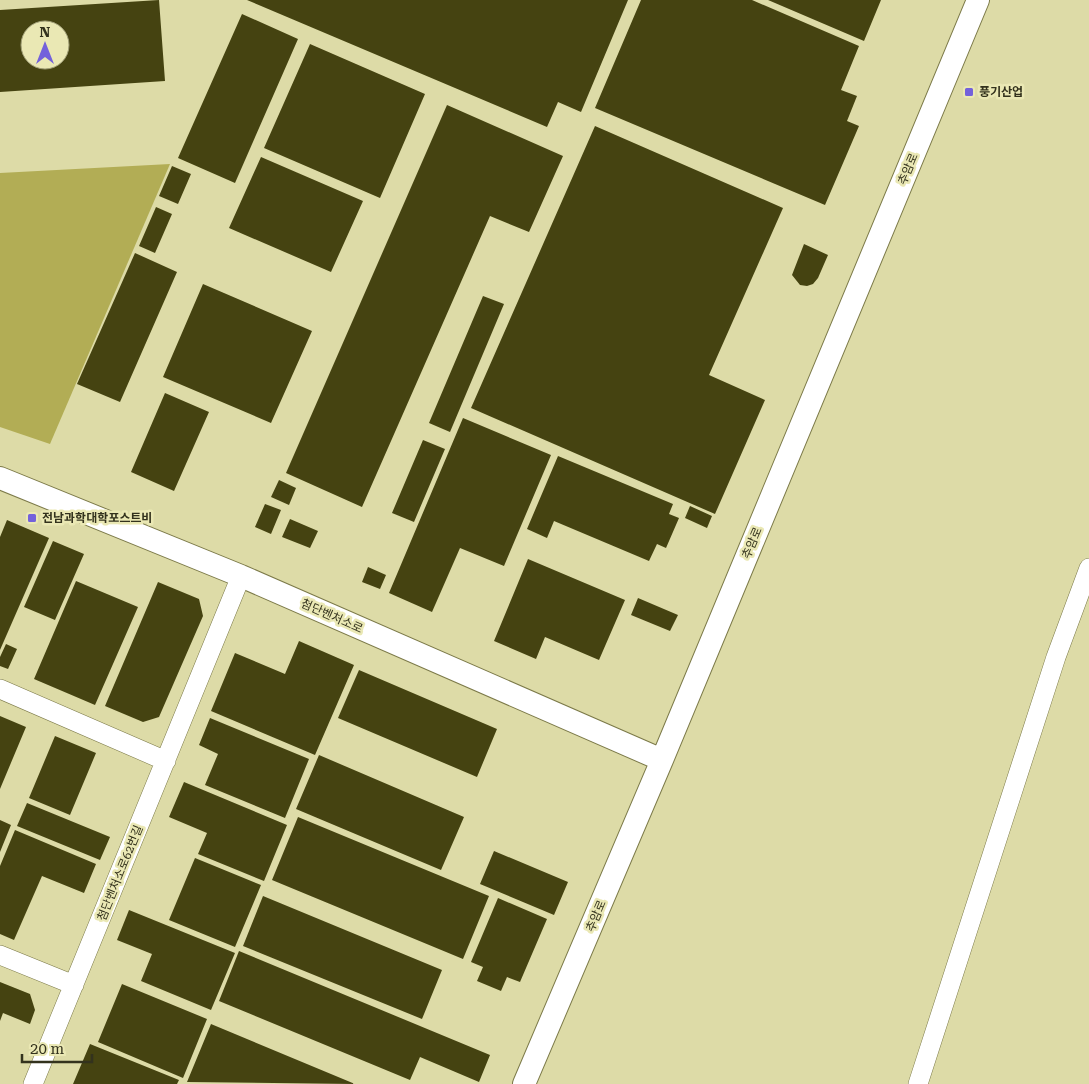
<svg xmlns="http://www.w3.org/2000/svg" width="1089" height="1084" viewBox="0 0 1089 1084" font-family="'Roboto Serif','Noto Sans KR',serif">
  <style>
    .green { fill: #b2ad55 }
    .building { fill: #454311; fill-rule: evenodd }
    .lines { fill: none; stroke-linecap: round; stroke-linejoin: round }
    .minor-casing { stroke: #7c7a49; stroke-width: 20 }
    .tertiary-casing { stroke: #7c7a49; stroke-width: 24 }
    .minor { stroke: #fff; stroke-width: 19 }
    .tertiary { stroke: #fff; stroke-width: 22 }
    .poi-dot { fill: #7361db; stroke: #eae8b4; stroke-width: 2 }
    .labels { text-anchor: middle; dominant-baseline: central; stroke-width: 5; stroke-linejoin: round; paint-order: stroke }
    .poi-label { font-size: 12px; font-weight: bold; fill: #33321d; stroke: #eae8b4; text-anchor: start }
    .street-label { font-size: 12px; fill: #33321d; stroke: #eae8b4 }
  </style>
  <rect width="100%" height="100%" fill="#dddba7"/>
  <path class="green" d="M170,164L50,444L0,427V173Z"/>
  <path class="building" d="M159,0L165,81L0,92V10ZM30,30H60V60H30Z
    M247,0H628L581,112L558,102L547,127Z
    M641,0H752L859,46L841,90L857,96L847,121L859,126L825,205L595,108Z
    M768,0H881L864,41Z
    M242,14L298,39L235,183L178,158Z
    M310,44L425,94L380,198L264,148Z
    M447,105L563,156L529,232L490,216L362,507L286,473Z
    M595,126L783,208L709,375L765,400L715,514L471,408Z
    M261,157L363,201L331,272L229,228Z
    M172,166L191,174L178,204L159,196Z
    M156,207L172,214L155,253L139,246Z
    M804,244L828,255L818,278L813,284L807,286L800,285L792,275Z
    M135,253L177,272L120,402L77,384Z
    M203,284L312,331L271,423L163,377Z
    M483,296L504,304L450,432L429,423Z
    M165,393L209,412L174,491L131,472Z
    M463,418L551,455L504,566L460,548L432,612L389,593Z
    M423,440L445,449L414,522L392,513Z
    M558,456L673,504L669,514L679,518L666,548L657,544L649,561L554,521L547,538L527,529Z
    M279,480L296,488L289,505L271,497Z
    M265,504L281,510L271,534L255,527Z
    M690,506L712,516L707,528L685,518Z
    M290,519L318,531L310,548L282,537Z
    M7,520L49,538L0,650V537Z
    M53,541L84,554L55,620L24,607Z
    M528,559L625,600L599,660L545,637L536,659L494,641Z
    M368,567L386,575L380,589L362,582Z
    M76,581L138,607L95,705L34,679Z
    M158,582L199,599L203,616L159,717L143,722L105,706Z
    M638,598L678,615L670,631L631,615Z
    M299,641L354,665L315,755L211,711L235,653L285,674Z
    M6,644L17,649L8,669L0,666V657Z
    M359,670L497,729L477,777L338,718Z
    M0,716L26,727L0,789Z
    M210,718L309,759L285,818L205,785L218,754L199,745Z
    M55,736L96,753L70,815L29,798Z
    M319,755L464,817L441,870L296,809Z
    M184,782L287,825L264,881L198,854L207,833L169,817Z
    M27,803L110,837L100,860L17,826Z
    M298,817L489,896L463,959L272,880Z
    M0,820L11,825L0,852Z
    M15,830L96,864L84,893L42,876L14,940L0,934V866Z
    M494,851L568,882L554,915L480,884Z
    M195,858L261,885L235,947L169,920Z
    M263,896L442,970L422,1019L243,946Z
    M498,898L547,919L520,982L507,977L501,991L477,981L483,967L471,962Z
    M129,910L235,953L211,1010L141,981L152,954L117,940Z
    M239,951L490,1055L479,1082L420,1057L410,1080L219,1001Z
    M0,982L30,994L35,1010L30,1024L3,1013L0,1021Z
    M122,984L207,1019L183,1078L98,1042Z
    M211,1024L355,1084L187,1082Z
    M90,1044L179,1080L177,1084H73Z"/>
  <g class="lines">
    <g class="minor-casing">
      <path id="minor" d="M0,689L166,761
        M0,955L74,985
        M33,1084L241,576
        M918,1084L1056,657L1089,568"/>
    </g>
    <g class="tertiary-casing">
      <path id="tertiary" d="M0,478L241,576L662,760
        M524,1084L662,760L978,0"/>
    </g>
    <use href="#minor" class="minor"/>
    <use href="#tertiary" class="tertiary"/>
  </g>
  <g class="poi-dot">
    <rect x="964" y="87" width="10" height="10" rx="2.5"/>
    <rect x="27" y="513" width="10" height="10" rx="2.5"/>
  </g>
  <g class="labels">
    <g class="poi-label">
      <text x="979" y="92">풍기산업</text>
      <text x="42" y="518">전남과학대학포스트비</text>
    </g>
    <g class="street-label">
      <text transform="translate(908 169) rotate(-67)">추암로</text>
      <text transform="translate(752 543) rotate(-67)">추암로</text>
      <text transform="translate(332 616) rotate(24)">첨단벤처소로</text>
      <text transform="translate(120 873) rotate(-68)">첨단벤처소로62번길</text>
      <text transform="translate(596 916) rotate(-67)">추암로</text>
    </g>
  </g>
  <g transform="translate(45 45)"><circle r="24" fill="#eae8b4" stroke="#a19f78"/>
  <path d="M0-4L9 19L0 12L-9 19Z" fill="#7361db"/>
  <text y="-8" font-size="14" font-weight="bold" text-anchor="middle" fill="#33321d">N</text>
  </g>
  <path d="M22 1054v8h70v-8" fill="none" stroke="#33321d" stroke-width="2.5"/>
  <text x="30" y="1054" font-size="15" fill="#33321d" stroke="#eae8b4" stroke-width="4" paint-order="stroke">20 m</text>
</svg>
